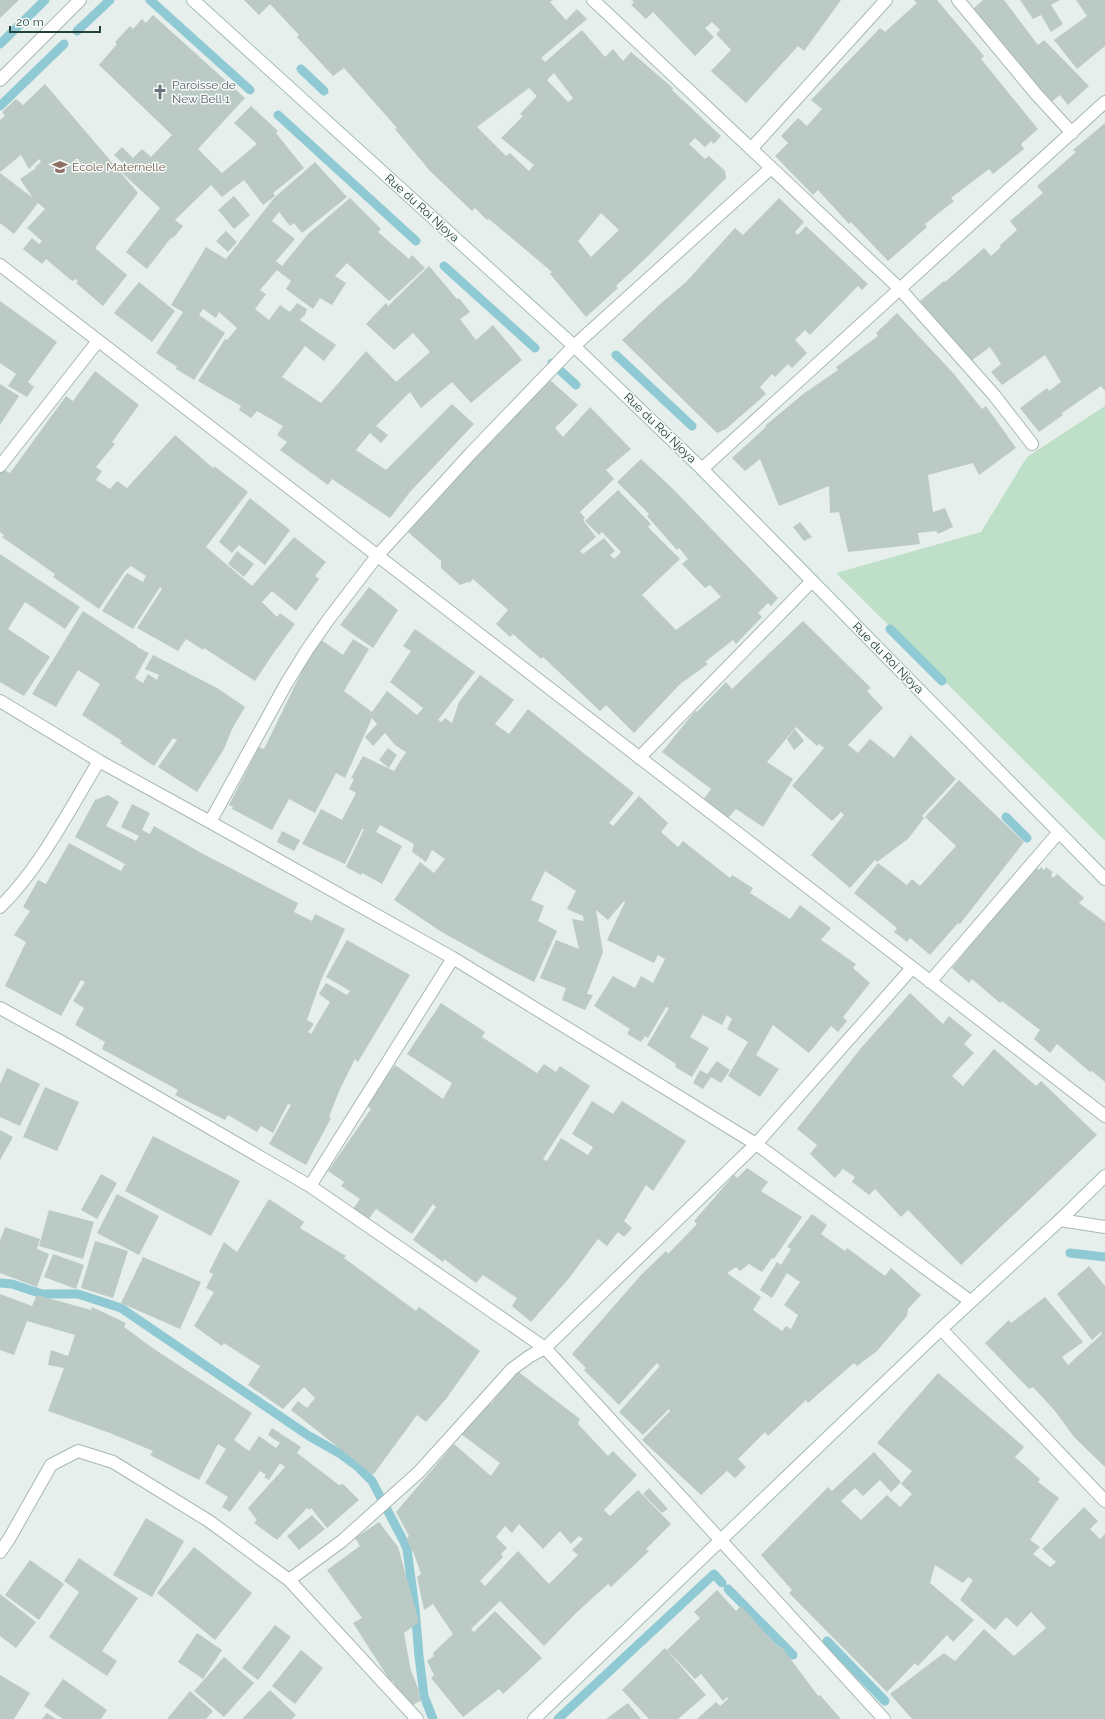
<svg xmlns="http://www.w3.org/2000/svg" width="1105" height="1719" viewBox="0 0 1105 1719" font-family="Raleway,sans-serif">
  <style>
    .green { fill: #bfe0c8 }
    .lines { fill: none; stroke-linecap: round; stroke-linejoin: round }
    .stream { stroke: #8ec9d4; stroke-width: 9 }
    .building { fill: #bbcac4; fill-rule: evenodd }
    .minor-casing { stroke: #a8b8b2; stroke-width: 14 }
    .tertiary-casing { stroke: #a8b8b2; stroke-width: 14 }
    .secondary-casing { stroke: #a4bbb3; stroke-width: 14 }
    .minor { stroke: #fff; stroke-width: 12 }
    .tertiary { stroke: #fff; stroke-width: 12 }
    .secondary { stroke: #fff; stroke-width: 12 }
    .labels { text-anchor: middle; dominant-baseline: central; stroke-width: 3; stroke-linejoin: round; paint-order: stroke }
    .worship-label { font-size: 12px; fill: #5b616d; stroke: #f7fbf9; text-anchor: start }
    .education-label { font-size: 12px; fill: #785e54; stroke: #f7fbf9; text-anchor: start }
    .street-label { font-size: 12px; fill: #24423a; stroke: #f7fbf9 }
  </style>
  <rect width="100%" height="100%" fill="#e6efeb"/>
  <path class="green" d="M1105,406V841L836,573L981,532L1027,457Z"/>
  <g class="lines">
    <path class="stream" d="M150,0L250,90
      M77,31L110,0
      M0,44L45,0
      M301,69L324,91
      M0,106L64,44
      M278,115L416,241
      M444,266L535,348
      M616,355L692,426
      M552,363L576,385
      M890,629L942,681
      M1006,817L1027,838
      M1070,1253L1105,1257
      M0,1283L12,1284L42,1294H78L121,1308L309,1436L339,1453L358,1467L372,1481L403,1540L407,1549L415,1609L419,1656L424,1696L433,1719
      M728,1589L793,1655
      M827,1641L885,1701
      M558,1719L714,1574L722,1583"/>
  </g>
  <path class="building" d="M0,0H19L0,18Z
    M244,0H553L550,2L566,20L577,9L587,19L541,58L545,62L582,30L605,57L613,49L623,61L631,52L673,88L672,90L721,136L714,144L711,141L705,147L695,138L689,144L705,159L709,156L725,171L726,178L647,257L616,286L618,288L586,317L550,274L552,272L489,219L487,220L475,208L472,211L430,171L395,129L397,128L344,68L333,76L297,37L299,35L270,4L259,15ZM554,73L573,98L568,102L547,80ZM529,88L537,96L520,114L523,116L501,138L534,165L529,171L510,153L506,156L477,127ZM601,213L619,230L591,257L578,241Z
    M632,0H841L804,51L798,46L746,103L711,71L731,50L716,34L720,30L712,22L705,28L714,37L695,56L653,12L646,19L631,5L634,2Z
    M914,0H937L984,56L981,59L1038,129L1021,144L1024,149L993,174L989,169L951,198L954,201L925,224L927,227L888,261L851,222L849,224L818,190L813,195L775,156L788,143L781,136L798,118L807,126L822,109L811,100L880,28L885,32L917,3Z
    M983,0H1004L1038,45L1044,40L1089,86L1068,105L1060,95L1050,103L973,9Z
    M1020,0H1060L1051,5L1063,24L1051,32L1041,15L1033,19Z
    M1076,0H1105V46L1077,69L1054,40L1087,16Z
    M153,15L245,98L198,149L222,173L257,144L234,123L251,106L278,131L276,133L304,168L273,193L275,196L263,205L244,180L222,197L211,185L175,220L183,226L175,236L170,239L147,269L126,252L160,208L120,171L126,166L114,155L122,147L133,158L142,149L151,157L172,135L99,65L117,44L115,42L130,26L133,29L142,19L146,23Z
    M45,84L138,193L95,248L127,275L103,306L76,283L78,281L75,279L72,281L46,259L42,264L23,249L32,238L39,244L42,241L27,228L45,209L38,203L14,234L0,223V173L33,198L20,179L36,168L35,167L41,162L39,159L29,169L21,155L0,172V120L5,116L2,112L16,99L23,105Z
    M1105,123V390H1104L1101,386L1062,413L1063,415L1039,432L1020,408L1047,388L1049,391L1061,382L1045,355L1002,385L991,372L1001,364L990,347L971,361L920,301L944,281L945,282L984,248L991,256L1001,247L999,246L1017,230L1010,221L1043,193L1037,186L1076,152L1073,150Z
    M315,162L347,197L302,233L294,223L290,226L279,212L272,221L295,239L276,261L282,266L308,234L350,198L381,229L378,232L409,259L412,255L425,268L389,301L347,263L335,276L346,283L332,305L320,298L313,309L286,289L291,281L277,270L260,290L266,294L255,309L269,320L280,305L290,312L297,303L307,309L304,317L303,316L300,320L336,345L324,361L305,346L282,377L321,403L366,351L396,382L430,352L413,333L394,350L366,324L386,303L388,306L429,266L457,299L459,298L470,312L460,319L476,340L493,325L522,360L471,403L452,382L421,408L410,392L376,426L388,435L381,443L370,433L356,450L386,470L452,404L474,424L410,492L390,518L332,479L328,485L280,450L287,442L277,435L283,426L257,411L251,418L239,410L241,406L198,381L225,339L227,340L237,328L219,312L216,318L203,309L199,315L225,333L194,380L176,369L177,367L156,353L183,312L171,305L206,247L226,259L274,198Z
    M234,196L250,215L234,229L218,210Z
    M779,198L804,222L795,232L798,235L806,226L868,284L862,290L858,286L810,335L805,330L795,340L807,353L792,368L788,364L775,377L772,374L760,387L766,394L726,429L717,433L622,340L659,305L686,282L735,228L743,235Z
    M226,231L237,242L228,252L216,241Z
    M139,282L175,311L152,342L114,313Z
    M0,301L57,342L28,382L34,387L27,397L8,386L16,374L0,363Z
    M897,313L954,374L982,409L986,406L1016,448L979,475L973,463L928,475L933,512L945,508L953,527L938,534L936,531L918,533L920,544L848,552L839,512L830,513L829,486L779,506L760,459L745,471L732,458L766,427L765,426L803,394L838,370L836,367L878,336L876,333Z
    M95,371L139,405L112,442L115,444L96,467L102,471L96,480L110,489L117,481L127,488L175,435L213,468L214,466L248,492L206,547L252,586L294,537L326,562L315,576L319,579L296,611L272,591L262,602L277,617L280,613L295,624L275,651L255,681L204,648L203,650L186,639L178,651L137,628L162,589L160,587L133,629L102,611L127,573L143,582L146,576L131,566L125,571L99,609L53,577L55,574L2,537L4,535L0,532V469L1,468L10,473L66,396L73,401Z
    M550,380L578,405L555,428L563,437L590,407L631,449L606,470L614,479L580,512L585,518L583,520L596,537L580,551L583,554L604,538L615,551L610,555L614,559L621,552L602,532L599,535L585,521L618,490L651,524L648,527L680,559L642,595L676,630L721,597L710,585L705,588L682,564L688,559L679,548L677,550L647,516L649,514L617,482L641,459L673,489L778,598L771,606L768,603L758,613L762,617L736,644L733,640L705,662L708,664L680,684L634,733L606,705L600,711L543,657L541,659L513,634L510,637L496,624L508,610L473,579L470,583L468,582L460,585L441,568V561L408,532L441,495L438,493Z
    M0,384L19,396L0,425Z
    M250,498L290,530L265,565L239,545L232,553L219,542Z
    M800,522L812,537L804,541L793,527Z
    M237,551L254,564L244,577L228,564Z
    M0,554L80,607L65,629L25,602L8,629L50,657L24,696L0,682Z
    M369,587L398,610L373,648L340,625Z
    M83,611L137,646V647L149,653L135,678L143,683L148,674L157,680L159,675L145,669L153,655L217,688L245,707L232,729L224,749L197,792L158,767L177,740L173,738L154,766L120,743L122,741L82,715L100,684L78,670L56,707L32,694Z
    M803,621L871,688L867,691L883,708L848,745L858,753L870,739L894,758L911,735L956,779L922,816L924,818L908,839L877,862L875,860L850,888L811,855L844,815L841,812L832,821L792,786L824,748L819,744L817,746L796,727L767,762L793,779L763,827L736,809L727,819L703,800L711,789L662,752L695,711L697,712L726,682L732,689Z
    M415,629L475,672L438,720L442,722L445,718L452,723L459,702L480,675L514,700L495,724L509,734L528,709L634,793L609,823L613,826L639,796L668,823L661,832L678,847L683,841L730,878L732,875L753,888L750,893L790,919L800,905L831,928L821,940L856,964L853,968L870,983L843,1017L847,1021L838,1032L831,1026L809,1053L773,1025L756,1055L779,1069L760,1097L728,1076L748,1042L727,1029L732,1019L727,1015L722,1025L703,1015L690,1037L709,1048L692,1077L675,1067L676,1064L647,1045L669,1008L666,1007L648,1038L645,1036L641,1042L627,1034L630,1029L594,1006L613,976L635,988L641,976L653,983L665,959L658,955L654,963L607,940L625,902L624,901L608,920L596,910L603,952L587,994L593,995L585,1010L562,1000L566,988L540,978L556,940L579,949L572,919L584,921L583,916L567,909L576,891L545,871L531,900L544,906L538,921L557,931L534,982L499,964L440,931L394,900L420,862L434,873L445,859L432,850L426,862L412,852L414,844L380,825L376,832L402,846L382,884L362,873L361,875L346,867L364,829H362L345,864L302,844L321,809L342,820L356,793L349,789L354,779L351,778L363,756L394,771L406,752L395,745L385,733L373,746L365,737L377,724L372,718L345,778L336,773L315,813L289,799L272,830L232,809L233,807L229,805L259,747L264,749L304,667L320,639L343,655L353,639L369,649L344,691L372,712L387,691L417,715L423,708L390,682L411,651L403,646Z
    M795,729L804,741L794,750L787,739Z
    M388,748L397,755L389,768L379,760Z
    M959,780L1024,842L960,924L958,923L930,955L910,938L907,942L894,932L897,928L854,893L878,863L907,885L912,879L920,886L956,846L925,817Z
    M108,795L119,802L106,826L136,841L139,836L121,827L132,804L150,813L142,830L150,834L154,826L205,855L298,903L294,912L312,921L315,914L345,929L321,980L307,1020L314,1024L308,1032L311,1034L330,1002L319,994L326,983L347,995L350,991L326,977L347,940L410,975L358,1062L355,1059L340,1089L329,1117L331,1118L306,1165L269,1144L291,1105L288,1104L273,1133L261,1126L257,1132L228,1115L225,1120L175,1095L178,1090L102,1049L105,1042L75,1025L84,1008L73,1001L85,982L81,980L61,1016L5,986L26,942L14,935L30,911L23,907L38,880L46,884L69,843L121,871L125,864L75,837L95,800Z
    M282,831L300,840L294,851L277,842Z
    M1035,867L1039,870L1041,867L1044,870L1046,867L1053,872L1051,875L1053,878L1057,874L1084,898L1079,903L1105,922V1082L1092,1071L1090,1072L1057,1044L1050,1053L1034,1039L1040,1030L1002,1001L1000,1003L972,979L969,983L952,968Z
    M910,993L943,1024L949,1016L972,1035L964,1044L974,1053L952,1076L963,1086L994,1049L1036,1086L1041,1081L1097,1135L961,1265L908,1210L901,1217L875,1189L869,1195L852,1182L855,1177L843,1169L835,1178L810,1154L817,1145L797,1129L861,1048Z
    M441,1003L485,1032L482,1037L537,1073L544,1064L556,1072L560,1066L590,1086L543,1159L547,1161L561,1138L588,1155L593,1147L572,1134L592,1101L613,1114L622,1101L686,1141L653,1191L646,1185L624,1221L632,1228L624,1237L618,1232L607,1246L598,1239L570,1277L531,1322L512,1306L517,1298L483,1275L476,1283L444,1259L443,1262L413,1240L436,1207L433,1204L412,1234L376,1209L368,1220L353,1209L360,1199L341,1186L344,1182L328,1171L371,1109L366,1105L395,1065L443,1099L452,1083L407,1054Z
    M717,1061L730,1070L721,1083L711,1077L703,1089L693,1083L700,1070L707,1074Z
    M7,1068L40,1084L20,1126L0,1117V1084Z
    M45,1087L79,1102L57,1151L23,1137Z
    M0,1130L13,1137L0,1160Z
    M153,1136L240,1181L211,1236L125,1191Z
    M747,1168L768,1182L761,1191L802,1217L774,1259L772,1258L762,1272L749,1264L740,1271L736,1267L727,1273L761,1297L753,1310L782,1331L786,1326L791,1329L798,1315L784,1305L800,1282L787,1273L772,1298L760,1290L777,1262L781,1265L791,1249L787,1247L812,1214L827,1225L821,1234L845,1251L847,1248L885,1276L891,1268L921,1295L908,1309L907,1316L877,1351L857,1366L854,1363L808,1403L806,1400L768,1436L765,1432L738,1459L746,1467L735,1478L727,1471L701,1495L642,1440L670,1411L669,1409L643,1435L619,1412L660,1366L657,1363L619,1405L584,1370L586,1368L572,1354L641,1275L666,1251L668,1254L697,1224L694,1221L734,1175L737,1178Z
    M101,1174L117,1183L97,1219L81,1210Z
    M117,1194L159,1216L139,1255L97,1233Z
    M269,1199L304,1222L300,1228L346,1256L344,1258L416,1311L419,1307L480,1351L446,1399L426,1422L417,1415L373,1475L291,1410L298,1401L307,1408L315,1398L304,1387L283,1409L248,1385L260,1366L224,1343L222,1346L194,1326L214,1292L206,1288L213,1274L209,1272L224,1242L237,1252Z
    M49,1210L94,1222L83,1259L39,1246Z
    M5,1227L40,1239L37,1249L49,1254L37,1287L0,1273V1241Z
    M95,1241L128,1251L113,1298L81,1288Z
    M53,1254L84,1265L76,1289L44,1277Z
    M143,1257L201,1282L180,1329L121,1303Z
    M1089,1266L1105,1286V1467L1074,1437L1055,1411L1033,1387L1029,1389L985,1343L1009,1320L1011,1323L1045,1297L1083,1342L1062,1357L1068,1365L1102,1334L1101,1332L1092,1340L1057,1294Z
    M0,1294L32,1306L37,1295L91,1310L92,1307L126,1323L124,1327L154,1349L252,1413L234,1440L249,1451L259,1436L276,1448L280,1443L268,1435L272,1428L301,1447L297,1453L339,1485L343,1484L359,1500L327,1528L311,1508L309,1510L307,1508L277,1540L254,1523L257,1520L248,1508L285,1467L280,1463L269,1480L264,1477L266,1475L260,1471L230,1512L222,1507L228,1497L205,1483L226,1449L218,1444L199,1480L150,1455L153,1451L110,1433L48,1411L64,1368L48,1365L51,1350L68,1356L75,1335L27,1321L14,1355L0,1350Z
    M516,1370L580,1419L578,1424L608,1456L613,1451L637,1475L604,1510L610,1516L638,1490L671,1524L646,1549L649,1551L611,1587L608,1584L576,1613L544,1646L500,1601L471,1629L474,1632L495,1611L542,1658L503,1694L499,1689L463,1717L431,1678L434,1675L427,1661L434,1656L433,1653L453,1634L433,1604L424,1610L417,1577L421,1574L414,1554L406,1539L409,1536L396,1512L454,1444L491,1476L500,1463L461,1434L487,1400L491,1404ZM519,1524L543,1549L560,1531L571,1544L579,1536L583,1539L572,1550L578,1555L549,1584L518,1551L485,1586L480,1581L503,1557L501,1554L507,1548L496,1537L505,1526L512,1533Z
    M938,1373L1024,1447L1015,1457L1040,1479L1038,1482L1059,1498L1030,1540L1040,1547L1033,1554L1050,1567L1056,1562L1042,1549L1084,1507L1098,1521L1090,1529L1100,1539L1105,1534V1719H912L890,1694L944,1653L955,1661L984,1629L1014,1656L1046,1628L1031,1612L1017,1627L1006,1617L995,1630L960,1600L973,1580L968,1577L963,1583L935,1565L930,1583L974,1620L953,1642L947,1635L918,1666L915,1663L887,1692L789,1593L792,1590L761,1555L828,1487L832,1491L874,1452L901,1482L891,1492L880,1480L863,1496L855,1488L841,1501L861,1520L887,1495L900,1507L912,1494L901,1484L912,1471L877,1443Z
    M649,1488L668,1509L662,1513L643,1494Z
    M312,1515L325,1529L299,1550L287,1536Z
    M146,1518L184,1541L152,1597L113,1575Z
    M379,1522L398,1547L419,1622L404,1633L411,1671L420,1693L418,1694L422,1700L409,1707L404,1703L393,1681L391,1682L353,1623L362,1618L327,1570L360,1546L355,1538Z
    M194,1547L252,1593L215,1640L157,1593Z
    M79,1558L138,1598L102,1651L117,1661L107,1676L49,1637L79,1592L64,1581Z
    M30,1560L64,1584L39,1620L5,1595Z
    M717,1590L736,1611L741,1606L779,1648L781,1646L818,1696L820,1695L841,1719H697L716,1702L720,1706L728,1699L727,1697L723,1701L701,1674L695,1679L667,1650L700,1618L694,1612Z
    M0,1594L36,1622L16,1648L0,1636Z
    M275,1625L291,1637L258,1680L242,1668Z
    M197,1633L222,1650L203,1679L178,1662Z
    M665,1648L706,1695L678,1719H649L622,1690Z
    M301,1650L323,1668L295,1704L272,1686Z
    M224,1657L254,1683L224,1717L194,1691Z
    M0,1675L30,1693L14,1719H0Z
    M63,1679L107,1710L101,1719H63L44,1706Z
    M270,1690L296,1715L292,1719H242Z
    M190,1691L213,1711L206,1719H167Z
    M628,1703L641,1719H606Z
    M47,1713L56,1719H42Z"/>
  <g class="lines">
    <g class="minor-casing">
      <path id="minor" d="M593,0L900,289L994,395L1032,444
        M958,0L1037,95L1072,133
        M751,149L886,0
        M0,265L1105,1116
        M0,466L98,341
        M702,469L1105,102
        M0,701L99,761L210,822L453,958L756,1144L970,1301
        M639,758L812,581
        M210,822L286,684L307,650L328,620L377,556L472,452L574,346L771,168
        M0,907C40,868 70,809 99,761
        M930,982L1059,832
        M0,1008L67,1045L310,1186L545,1348L884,1719
        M310,1186L453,958
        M1060,1220L1105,1227
        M941,1329L1105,1501
        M0,1552L9,1539L51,1465L78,1451L113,1462L209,1521L289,1580L417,1719
        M289,1580L342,1541L419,1472L512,1369L530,1356L545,1348L756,1144L912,968"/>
    </g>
    <g class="tertiary-casing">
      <path id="tertiary" d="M0,80L80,0"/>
    </g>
    <g class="secondary-casing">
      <path id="secondary" d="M193,0L574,346L702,469L1105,879
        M534,1719L941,1329L1060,1220L1105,1176"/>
    </g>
    <use href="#minor" class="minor"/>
    <use href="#tertiary" class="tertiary"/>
    <use href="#secondary" class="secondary"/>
  </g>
  <defs>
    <g id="church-bare" transform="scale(1.2)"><path d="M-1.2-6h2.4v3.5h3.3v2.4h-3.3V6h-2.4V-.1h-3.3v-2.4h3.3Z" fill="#6b7280" stroke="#f7fbf9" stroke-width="2.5" paint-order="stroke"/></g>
    <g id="school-bare" transform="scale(1.2)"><path d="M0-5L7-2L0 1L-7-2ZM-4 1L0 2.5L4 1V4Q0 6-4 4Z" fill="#8d6e63" stroke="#f7fbf9" stroke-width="2.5" paint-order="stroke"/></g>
  </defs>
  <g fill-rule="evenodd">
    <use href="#church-bare" x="160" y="92"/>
    <use href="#school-bare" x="60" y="167"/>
  </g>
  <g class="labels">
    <g class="worship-label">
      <text x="172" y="85">Paroisse de<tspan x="172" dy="14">New Bell 1</tspan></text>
    </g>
    <g class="education-label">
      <text x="72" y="167">École Maternelle</text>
    </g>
    <g class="street-label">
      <text transform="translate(422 208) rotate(42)">Rue du Roi Njoya</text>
      <text transform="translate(660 428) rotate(44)">Rue du Roi Njoya</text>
      <text transform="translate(888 658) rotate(45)">Rue du Roi Njoya</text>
    </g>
  </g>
  <path d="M10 26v6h90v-6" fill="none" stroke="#24423a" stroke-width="2"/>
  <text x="16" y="26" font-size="12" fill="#24423a" stroke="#f7fbf9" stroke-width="3" paint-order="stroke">20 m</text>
</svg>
